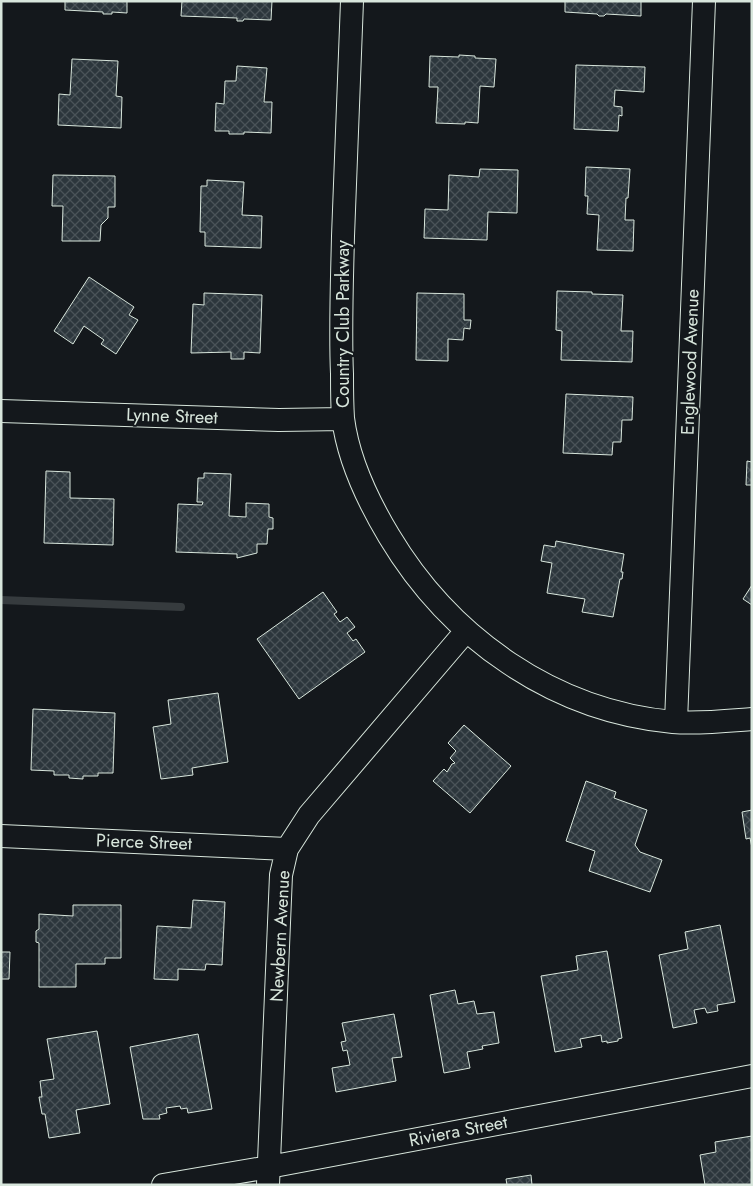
<svg xmlns="http://www.w3.org/2000/svg" width="753" height="1186" viewBox="0 0 753 1186" font-family="Jost,sans-serif">
  <style>
    .lines { fill: none; stroke-linecap: round; stroke-linejoin: round }
    .stream { stroke: #363b3e; stroke-width: 8 }
    .building { fill: url(#building-cross-hatch); stroke: #d8e6dc }
    .street-casing { stroke: #d8e6dc; stroke-width: 24 }
    .street { stroke: #14181c; stroke-width: 22 }
    .labels { text-anchor: middle; dominant-baseline: central; stroke-width: 4; stroke-linejoin: round; paint-order: stroke }
    .street-label { font-size: 18px; fill: #d8e6dc; stroke: #14181c }
  </style>
  <defs>
    <pattern id="building-cross-hatch" width="8" height="8" patternUnits="userSpaceOnUse" patternTransform="scale(1.25)"><rect width="8" height="8" fill="#2c363c"/><path d="M0 0l8 8M0 8l8-8" fill="none" stroke="#4a5358"/></pattern>
  </defs>
  <rect width="100%" height="100%" fill="#14181c"/>
  <g class="lines">
    <path class="stream" d="M1,600L181,607"/>
  </g>
  <path class="building" d="M65,1H127V13L112,12V14H103V12L65,10Z
    M182,1H272L271,20L244,19L243,21H237V18L181,16Z
    M565,1H641V16L606,14L604,16H599L597,14L565,12Z
    M459,55L475,56V58L496,59L494,87L480,86L478,123L465,122V124L436,123L438,87H429L430,56L459,57Z
    M72,59L118,61L116,96L122,97L121,128L58,125L59,94L70,95Z
    M576,65L645,67L644,92L615,90L614,106L622,107V116L619,115L618,131L574,129Z
    M237,66L267,68L264,102H272L271,133L244,132V134H229V131H215L216,103L224,104L225,81H236Z
    M586,167L630,169L628,198H626L625,220H634L633,251L597,250L599,215L587,214L588,196H585Z
    M480,169L518,170L517,213L488,212L487,240L424,238L425,209L448,210L449,175L479,177Z
    M53,175L115,176V207H108V218L101,225L100,241H62L63,206H52Z
    M207,180L244,182L242,215L262,216L261,248L205,246V232H200L201,186H207Z
    M89,277L134,307L129,315L138,320L116,354L101,344L104,340L84,326L73,344L54,331Z
    M557,291L592,292V294L623,295L621,331H633L632,362L561,360L562,331L556,330Z
    M204,293L262,295L260,353L244,352V359H231V352L191,353L193,304L204,305Z
    M417,293L464,294V320H471L470,329L464,328L463,340L448,339V361L416,360Z
    M566,394L633,397L632,420H622L621,442H613L612,455L563,453Z
    M747,461L752,462V485H746Z
    M46,471L70,472V498L114,499L113,545L44,543Z
    M204,473L231,474L229,516L246,517V503L269,504V517L273,518V529H268L267,544H257V553L237,558V554L176,552L178,504L202,505L203,502H197L198,478H204Z
    M556,541L624,554L621,572H623L622,579H620L613,617L582,612L585,599L547,593L552,563L541,561L544,545L555,547Z
    M752,585V605L743,599Z
    M323,592L337,612L334,614L340,622L347,617L355,627L347,633L353,641L356,639L365,652L299,699L257,639Z
    M218,693L228,762L192,768L193,775L161,779L153,727L171,724L168,700Z
    M33,709L115,713L113,773H98V776H83V779L69,778V775H54V771L31,770Z
    M464,725L511,766L470,813L433,781L444,769L447,772L452,764L455,763L450,758L456,751L448,743Z
    M586,781L616,792L614,798L647,810L635,845L640,852L662,860L650,892L589,871L595,851L566,841Z
    M752,810V848L750,838L746,839L742,812Z
    M193,900L225,902L222,965L206,964L205,970L178,969V980L154,979L157,926L191,928Z
    M73,905H121V958H105V964H76V987H39V943L36,942V931L39,929V914L73,916Z
    M720,925L735,1002L717,1005L718,1011L707,1013L705,1008L694,1010L697,1023L673,1028L659,955L688,949L685,932Z
    M607,951L622,1038L618,1039V1041L607,1043V1041L602,1042L601,1035L580,1039L582,1047L555,1052L541,976L578,970L576,956Z
    M1,952H10L9,979H1Z
    M455,990L458,1004L474,1001L477,1014L494,1012L499,1043L482,1046L483,1049L467,1052L470,1068L444,1073L430,995Z
    M394,1014L402,1057L392,1058L396,1081L336,1092L332,1068L350,1065L347,1050L343,1051L341,1042L346,1041L342,1023Z
    M97,1031L110,1104L76,1110L80,1133L49,1138L45,1114H42L39,1097H42L40,1081L54,1079L47,1039Z
    M198,1034L212,1109L188,1113L187,1108L181,1109L180,1106L166,1108L167,1113L159,1115L160,1119H143L130,1047Z
    M752,1136V1185H705L700,1155L716,1152L715,1142Z
    M531,1175L532,1185H507L506,1179Z"/>
  <g class="lines">
    <g class="street-casing">
      <path id="street" d="M352,1C349,80 346,158 343,236C342,282 340,328 342,374C342,388 342,403 343,418C348,459 368,501 389,536C450,638 553,711 673,722C699,724 726,721 752,719
        M1,411L279,420L343,419
        M676,722L704,1
        M1,836L287,849
        M163,1185L269,1167L752,1076
        M268,1185L281,875L287,849L309,815L466,631"/>
    </g>
    <use href="#street" class="street"/>
  </g>
  <g class="labels">
    <g class="street-label">
      <text transform="translate(343 324) rotate(-90)">Country Club Parkway</text>
      <text transform="translate(690 362) rotate(-88)">Englewood Avenue</text>
      <text transform="translate(172 416) rotate(2)">Lynne Street</text>
      <text transform="translate(144 842) rotate(2)">Pierce Street</text>
      <text transform="translate(280 936) rotate(-87)">Newbern Avenue</text>
      <text transform="translate(458 1131) rotate(-11)">Riviera Street</text>
    </g>
  </g>
  <rect width="753" height="1186" fill="none" stroke="#d8e6dc" stroke-width="5"/>
</svg>
